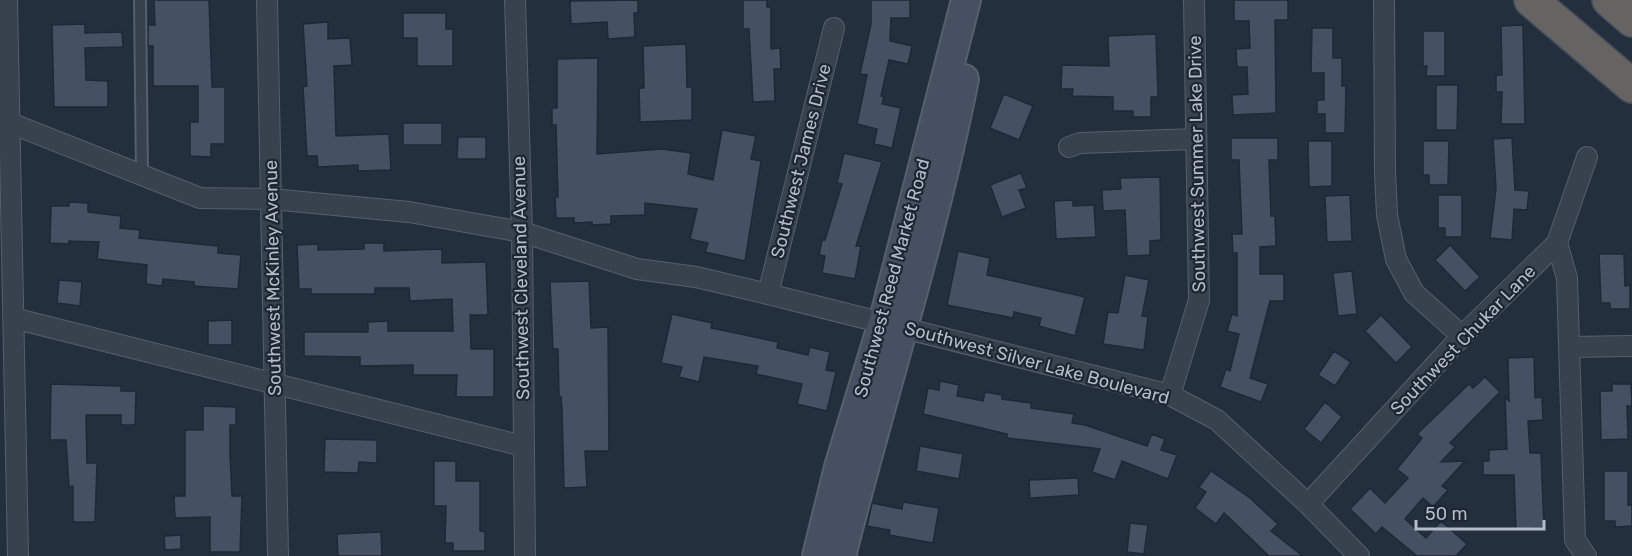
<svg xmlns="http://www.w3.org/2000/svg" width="1632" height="556" viewBox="0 0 1632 556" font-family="Rubik,sans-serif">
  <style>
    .building { fill: #455162; stroke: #1f2835; stroke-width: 1.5 }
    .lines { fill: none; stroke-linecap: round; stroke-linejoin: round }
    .service-casing { stroke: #565f6c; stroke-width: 14 }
    .minor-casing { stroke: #565f6c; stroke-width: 22 }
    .secondary-casing { stroke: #565f6c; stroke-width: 32 }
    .trunk-casing { stroke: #434c59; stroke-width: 36 }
    .service { stroke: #38414e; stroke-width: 10 }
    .minor { stroke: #38414e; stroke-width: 20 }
    .secondary { stroke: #465061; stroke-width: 28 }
    .trunk { stroke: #656462; stroke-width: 33 }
    .labels { text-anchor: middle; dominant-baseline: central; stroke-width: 4.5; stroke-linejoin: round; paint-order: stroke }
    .street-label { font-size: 18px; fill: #b4bcc9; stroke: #1d2633 }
  </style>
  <rect width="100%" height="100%" fill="#242f3e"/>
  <path class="building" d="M154,0H209L212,87H225V144H211V157L190,156V122H198V86H153V46H148V25H155Z
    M638,0V13H634L635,37L608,39L607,22L571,24L570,1Z
    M743,0H767V7H771V49L780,48L781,69H774L775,101L753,102L749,29H743Z
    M871,0H910V18H891L890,41L912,46L908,64L889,60L881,96L884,97L882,104L901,108L892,148L874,144L877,129L857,124L867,75L860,74L871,24Z
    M1234,0H1288V20H1275L1276,113L1233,115L1232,95L1248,94L1247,67H1237L1236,49L1250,48L1249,21H1234Z
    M403,13H446V29H453V66H417V38H403Z
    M328,22V39L350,38L352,65L334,66L336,136L389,134L391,170L358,171V165L318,167L317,156H307L303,87L307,86L303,24Z
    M85,24V33L122,32L123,47L85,48L86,80L108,81V107H54L52,25Z
    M1523,25L1525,124H1501L1502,92H1496V75H1502L1501,26Z
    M1312,28H1333V58H1342V86H1346L1345,133H1325V114H1317V100H1324V73H1311Z
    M1423,31H1445V76H1426L1427,66H1423Z
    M1156,34L1158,97H1151V117H1133V111H1113V97L1072,96L1073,89H1061L1062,65L1109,66L1108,36Z
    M686,44L687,87H692V120L640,122L639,88H644L643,46Z
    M598,58L597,154L662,149L691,153L688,174L713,180L722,130L756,136L751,159L761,161L745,261L705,252L708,243L690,239L697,209L645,203V215L611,216V224L592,225V222L574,223V218H556L555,197H558L556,125H552V108H557V59Z
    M1436,85H1458L1457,130H1436Z
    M1004,94L1033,106L1019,140L990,128Z
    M403,123H442V145H403Z
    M458,137H486V159H457Z
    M1231,138H1278V160H1269L1271,216H1275L1276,246L1260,247V274H1284V301H1270L1250,378L1268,384L1261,402L1220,387L1226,369L1230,371L1239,334L1227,331L1232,314L1237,316V253H1233L1232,234H1242L1239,160H1231Z
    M1512,138L1515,190L1529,191L1527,210L1514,209L1512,240L1490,238L1496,189L1493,139Z
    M1308,141H1332V186L1309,187Z
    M1423,141H1449L1448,185H1429V175H1423Z
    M844,153L882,162L856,246H861L855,279L822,273L825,256L819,255L822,240H825L842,184L837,183Z
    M1021,173L1027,188L1019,190L1026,208L1002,217L990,185Z
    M1160,177L1161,240L1150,241V255L1127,256L1125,210L1103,211L1102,190L1121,189L1120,178Z
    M1350,195L1352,241L1327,242L1325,196Z
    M1438,195H1462V237H1445V228H1438Z
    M1073,200V206L1094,205L1096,237L1056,239L1054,201Z
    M69,202L88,203V212L121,216L120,228L140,230L139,238L218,246V253L241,255L238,289L194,286V282L163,279L162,286L146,284L147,265L97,259L99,242L69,241V244L50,243L51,206H69Z
    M364,243H384V251L442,249V263L486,262L488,315H470L471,349H494V397H456L457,375H413V365L360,366V357L304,356V332H368V322L388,321V331H453L452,299L410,301L409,288H375V294H311V289H299L297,245L318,244V250L364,249Z
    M1450,245L1480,277L1465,291L1435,260Z
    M958,251L990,258L987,275L1085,297L1075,336L1039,326L1041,318L1014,312L1013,318L947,305Z
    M1599,254H1624L1625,286L1630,285V309H1610V303H1601Z
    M1352,271L1357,314L1338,316L1333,273Z
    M1125,275L1149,280L1142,316L1148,317L1144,350L1103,344L1108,312L1118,313Z
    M59,280L82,282L80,306L57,303Z
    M589,281L591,328L608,327L609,451H585L587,487L564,488L562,409L561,397H559L558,349H553L550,282Z
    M672,314L712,323L711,328L778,342L777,348L808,355L810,347L830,352L826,370L836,372L827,411L797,404L802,384L756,374L758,366L704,357L699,382L679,377L682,367L661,363Z
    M1381,315L1412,347L1396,363L1365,331Z
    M232,320V345H208V321Z
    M1334,351L1351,362L1335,386L1318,375Z
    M1534,357L1535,398L1542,397L1543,420L1528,421L1530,453H1541L1544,528L1516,529L1514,475H1483V461H1489V450L1507,449L1505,397L1509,401L1508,358Z
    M1485,377L1500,392L1450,443L1455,447L1441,462L1465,461L1442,486L1448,490L1433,507L1423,498L1405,519L1426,538L1441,521L1467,544L1456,556H1417L1382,527L1376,534L1350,509L1370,488L1385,503L1408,478L1397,469L1422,438L1417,434L1469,384L1473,388Z
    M940,381L959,385L957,396L983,401L985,392L1002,395V399L1031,403V408L1074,414L1072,423L1085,425L1147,446L1152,434L1165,439L1161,450L1177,455L1168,479L1122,461L1115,480L1092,472L1100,449L1007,438V434L923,414L928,388L939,390Z
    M51,384L121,386V391H136L135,425H121V415H86L87,463H97L95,522H73V486L69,487L66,440H50Z
    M1612,384H1631L1632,406H1627L1628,439L1601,440L1600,391H1612Z
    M1325,402L1342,417L1321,443L1304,429Z
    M203,406L236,407V425H230V454L232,496H242L240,552H210V517L175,518L174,496H185V430H203Z
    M325,439L377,440V463L359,462L358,473L324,472Z
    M920,446L963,454L959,479L916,471Z
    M434,461H456V481H480V531L485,532V551H453V543H445L446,506H434Z
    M1211,471L1250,498L1278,524L1271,531L1303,556H1269L1224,513L1216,524L1195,508L1206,492L1199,487Z
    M1604,471H1628V505H1632V526L1615,527V521H1604Z
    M1078,478L1079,495L1030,498L1029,480Z
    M903,502L939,508L933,543L889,535L890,530L867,526L872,503L902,509Z
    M1130,523L1148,525L1144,554L1127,552Z
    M381,532L382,556H338L337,534Z
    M181,535V549L165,550L164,536Z"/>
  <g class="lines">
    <g class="service-casing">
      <path id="service" d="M140,0L142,175"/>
    </g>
    <g class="minor-casing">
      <path id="minor" d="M7,0L18,556
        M267,0L278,556
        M515,0L522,232L525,556
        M1384,0L1385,172L1387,215L1396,259L1414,293L1462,336
        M0,119L200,198L271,199L409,212L522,232L637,269L696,277L768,294L1170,395L1217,420L1308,504L1359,556
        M1069,147L1080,143L1196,139
        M1557,243L1567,278L1575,540L1586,556
        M768,294L834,28
        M13,318L523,446
        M1571,347L1632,346
        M1170,395L1199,300L1194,0
        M1308,504L1462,336L1557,243L1587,157"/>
    </g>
    <g class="secondary-casing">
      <path id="secondary" d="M817,556L839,467L883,323L966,0
        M841,556C881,397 932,240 964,79"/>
    </g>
    <g class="trunk-casing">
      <path id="trunk" d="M1531,0L1632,86
        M1609,0L1632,20"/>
    </g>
    <use href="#service" class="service"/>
    <use href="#minor" class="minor"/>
    <use href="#secondary" class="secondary"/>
    <use href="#trunk" class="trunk"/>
  </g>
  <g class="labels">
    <g class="street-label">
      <text transform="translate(801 161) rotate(-76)">Southwest James Drive</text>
      <text transform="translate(1197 164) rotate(-91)">Southwest Summer Lake Drive</text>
      <text transform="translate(273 278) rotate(-91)">Southwest McKinley Avenue</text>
      <text transform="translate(521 278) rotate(-91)">Southwest Cleveland Avenue</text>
      <text transform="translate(892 278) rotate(-75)">Southwest Reed Market Road</text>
      <text transform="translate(1463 340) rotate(-46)">Southwest Chukar Lane</text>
      <text transform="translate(1037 363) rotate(15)">Southwest Silver Lake Boulevard</text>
    </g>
  </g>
  <path d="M1416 520v9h128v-9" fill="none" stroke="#b4bcc9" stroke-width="3"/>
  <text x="1425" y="520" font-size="18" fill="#b4bcc9" stroke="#1d2633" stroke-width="4.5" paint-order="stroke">50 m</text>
</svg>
